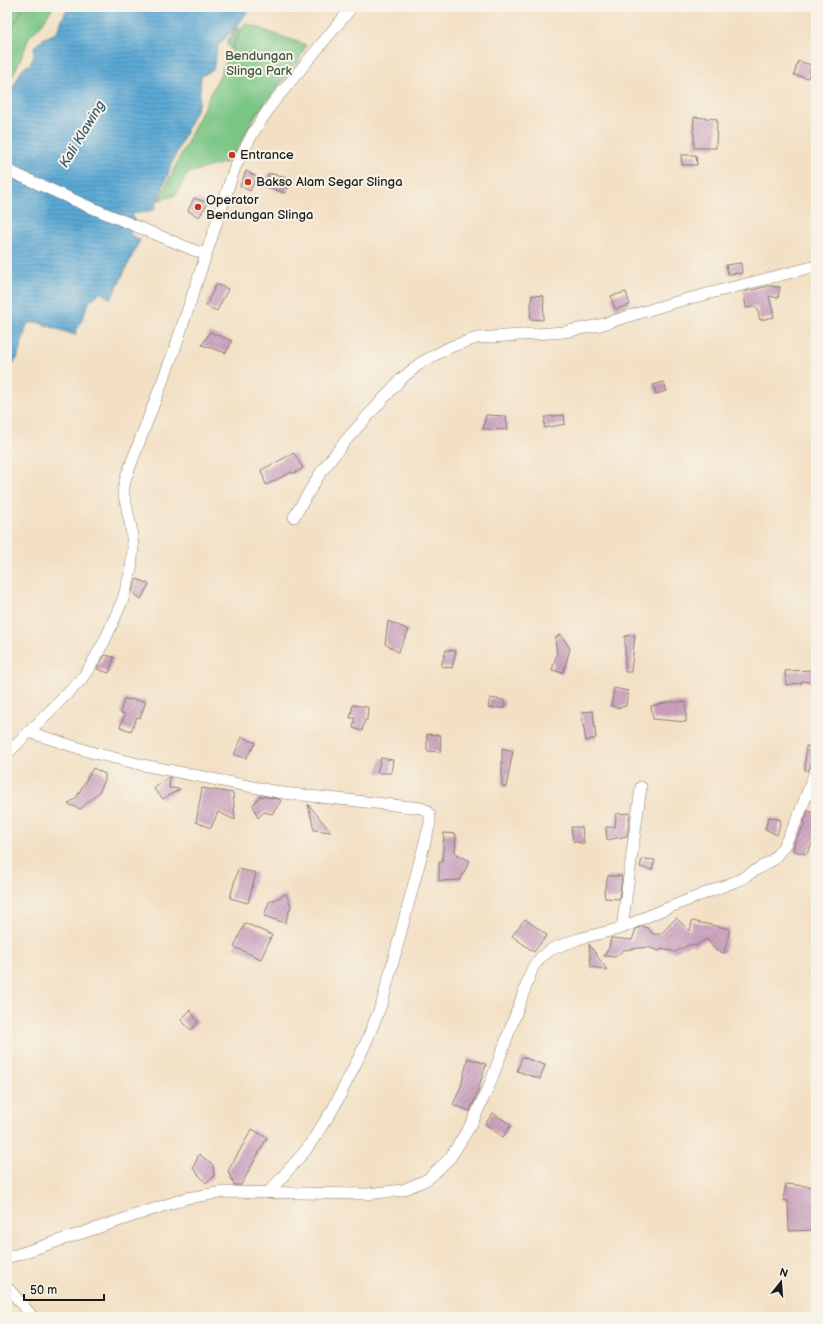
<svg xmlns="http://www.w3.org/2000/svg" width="823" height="1324" viewBox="0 0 823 1324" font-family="'Balsamiq Sans',sans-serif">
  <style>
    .forest { fill: url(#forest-crowns); stroke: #406447 }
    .park { fill: #7ac685; stroke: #4b7150 }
    .water { fill: url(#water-rules); stroke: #3c6278 }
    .building { fill: url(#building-hatch) }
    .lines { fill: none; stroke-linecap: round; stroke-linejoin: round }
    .street-casing { stroke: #887e70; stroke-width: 12 }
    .path { stroke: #887e70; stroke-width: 2; stroke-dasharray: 1 3; stroke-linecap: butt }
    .street { stroke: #fff; stroke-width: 11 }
    .poi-dot { fill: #c8321e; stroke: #f7f3e8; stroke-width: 1.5 }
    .labels { text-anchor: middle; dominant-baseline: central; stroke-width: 4; stroke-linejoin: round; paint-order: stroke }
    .park-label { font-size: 13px; fill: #3d5841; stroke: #f7f3e8 }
    .poi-label { font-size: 13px; fill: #1c1c1c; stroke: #f7f3e8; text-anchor: start }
    .water-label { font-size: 14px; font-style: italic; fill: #395b6f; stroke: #f7f3e8 }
  </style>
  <defs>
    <pattern id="forest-crowns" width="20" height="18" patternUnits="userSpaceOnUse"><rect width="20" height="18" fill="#63ab72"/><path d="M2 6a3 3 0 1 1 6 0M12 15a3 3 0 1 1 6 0" fill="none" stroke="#518a5d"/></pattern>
    <pattern id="water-rules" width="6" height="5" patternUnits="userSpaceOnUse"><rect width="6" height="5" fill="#5ca9d5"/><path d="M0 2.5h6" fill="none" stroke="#4b89ac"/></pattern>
    <pattern id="building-hatch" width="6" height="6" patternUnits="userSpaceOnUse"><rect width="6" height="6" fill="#cca1c0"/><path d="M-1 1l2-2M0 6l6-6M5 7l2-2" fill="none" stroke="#a5829b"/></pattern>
  </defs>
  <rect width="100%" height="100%" fill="#f7f3e8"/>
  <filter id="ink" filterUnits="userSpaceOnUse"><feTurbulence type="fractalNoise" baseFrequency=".025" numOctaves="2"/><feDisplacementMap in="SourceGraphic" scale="8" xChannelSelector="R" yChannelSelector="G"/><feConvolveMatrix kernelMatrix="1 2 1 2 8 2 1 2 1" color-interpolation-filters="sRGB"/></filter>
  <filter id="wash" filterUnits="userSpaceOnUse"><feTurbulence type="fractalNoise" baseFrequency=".012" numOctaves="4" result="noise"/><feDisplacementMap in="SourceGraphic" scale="16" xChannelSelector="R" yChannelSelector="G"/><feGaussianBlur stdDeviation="0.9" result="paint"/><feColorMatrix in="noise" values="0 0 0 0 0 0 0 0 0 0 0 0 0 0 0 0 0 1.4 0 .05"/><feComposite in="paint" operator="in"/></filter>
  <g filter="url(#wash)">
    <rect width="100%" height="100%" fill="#f3e0c4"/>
    <path class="forest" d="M236,27L246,32L236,56L226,43L229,38L232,35V31Z"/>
    <path class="park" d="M16,7H53L41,25L29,37L23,54L7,87V21Z
      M245,23L306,45L298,62L255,116L231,161L188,173L176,195L159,200Z"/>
    <path class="water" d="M68,7H251L241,21L218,46L213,70L201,76L199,103L174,158L154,210L132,214L136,226L129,234L140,240L111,299L100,292L89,302L75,335L37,322L27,324L17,359L7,371V99L23,68L29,65L34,57V47L43,39L56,33Z"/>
    <g id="blocks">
      <path class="building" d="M798,61L812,65L808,78L794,75Z
        M694,117L717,119L716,148H694V133H693Z
        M681,155H696L697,165H682Z
        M246,171L257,177L250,191L240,186Z
        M269,173L293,180L285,193L264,186Z
        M194,198L208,203L199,217L188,211Z
        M741,263L742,273L728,274L726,265Z
        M216,284L228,289L217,311L206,306Z
        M768,286L780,287L778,298L769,296L774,317L760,320L757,307L746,308L744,292Z
        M626,292L630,305L615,309L611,296Z
        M532,295L544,296L543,320L530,319Z
        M210,332L232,341L226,353L202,345Z
        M664,382L667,391L656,394L653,385Z
        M486,415L506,416L508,430L483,429Z
        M564,415L565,424L544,428L545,417Z
        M294,453L303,468L293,474L292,472L266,485L261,470Z
        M137,579L149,584L141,599L132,592Z
        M388,621L409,630L398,652L385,644Z
        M561,634L570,649L563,673L552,670L557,653L555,638Z
        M635,635L631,672H625V636Z
        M446,650L456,651L452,668L441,666Z
        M105,655L114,657L109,673L97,669Z
        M816,670V683L802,681V683L786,685L785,671Z
        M614,688L628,691L626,706L617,708L611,706Z
        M490,698L504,700V708H488Z
        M124,699L146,701L140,718L137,717L131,731L120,727L125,714L120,713Z
        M669,702H686V722L653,719L651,706Z
        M353,705L368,707L367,720H365L362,731L353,728L355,718H350Z
        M593,711L596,738L586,741L581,712Z
        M427,734L441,735L440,752L427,751Z
        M242,737L256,743L246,758L234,755Z
        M806,746L816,747L815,762L811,764L808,771L805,770Z
        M502,748L513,751L506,787L502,786Z
        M381,758L393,760L391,773H377Z
        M93,768L105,774V780L99,792L80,809L68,804L76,798Z
        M168,777H170L169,788L180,789L163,799L154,789Z
        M202,788L233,793L235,820L218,812L211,828L196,822Z
        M260,796L279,799L281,801L272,814L264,812L258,818L253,805Z
        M308,804L331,832L314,830Z
        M808,811L816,814V837L809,849L807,854L793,851L795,842L805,823H803Z
        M630,813L627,836L607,840L606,827H615L616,814Z
        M769,817L781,820L777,835L765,829Z
        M571,827H582L584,844L573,841Z
        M444,833L456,834L455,853L470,861L460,880L439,881V862L442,863Z
        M642,859L655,860L652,870L640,867Z
        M238,869L256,873L248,903L230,898Z
        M608,876H622L619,899L605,898L604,891Z
        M286,894L291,906L285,923L264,916L269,902Z
        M676,918L690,931L692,921L730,929L724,953L715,950L707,939L695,946L691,944L675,952L662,948L659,951L648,947L624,950L615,957L604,956L609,948L611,938L632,940L636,929L642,926L648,928L653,934H661Z
        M525,919L547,935L534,952L512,936Z
        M245,923L272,935L261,959L234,947Z
        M589,944L607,970L591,967Z
        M190,1010L198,1022L191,1030L181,1020Z
        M522,1057L545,1065L540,1079L517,1071Z
        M468,1058L486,1064L477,1094L470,1111L453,1105L461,1086Z
        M493,1113L511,1125L503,1137L485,1124Z
        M252,1129L267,1138L241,1185H234L228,1171Z
        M199,1154L213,1165L214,1176L206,1183L193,1168Z
        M786,1184L816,1187V1230L789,1231L788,1201L783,1200Z"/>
    </g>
  </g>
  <g filter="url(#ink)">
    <use href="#blocks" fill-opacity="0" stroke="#887e70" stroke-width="1"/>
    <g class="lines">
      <g class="street-casing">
        <path id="street" d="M7,170L85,205L196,251L206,254
          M294,517L321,472L347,439L401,379L422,362L450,347L477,338L564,332L600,325L672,303L816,266
          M29,732L94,753L143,765L283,793L421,808L426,810L430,815V823L382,1003L365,1045L333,1109L306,1150L268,1193
          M7,754L81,680L91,665L105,640L123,599L131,570L133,548L131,527L123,491L126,477L174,351L235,167L253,133L272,104L352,7
          M622,928L641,787
          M7,1258L187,1198L224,1192L367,1194L403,1190L428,1179L450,1158L472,1123L490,1084L533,967L541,957L552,949L578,939L622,928L655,913L739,880L773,860L784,846L798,818L816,769
          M7,1287L33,1317"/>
      </g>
      <path class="path" d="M7,33L23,7"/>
      <use href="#street" class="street"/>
    </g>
  </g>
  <g class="poi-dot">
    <circle cx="232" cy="155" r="4"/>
    <circle cx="248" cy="182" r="4"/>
    <circle cx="198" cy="207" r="4"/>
  </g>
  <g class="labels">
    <g class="park-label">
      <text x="259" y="56">Bendungan<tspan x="259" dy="15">Slinga Park</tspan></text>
    </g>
    <g class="poi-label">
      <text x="240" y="155">Entrance</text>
      <text x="256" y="182">Bakso Alam Segar Slinga</text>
      <text x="206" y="200">Operator<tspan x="206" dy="15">Bendungan Slinga</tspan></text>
    </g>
    <g class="water-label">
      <text transform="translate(82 134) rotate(-59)">Kali Klawing</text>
    </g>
  </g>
  <rect width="823" height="1324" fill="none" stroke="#f7f3e8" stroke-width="24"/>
  <g transform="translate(781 1282) rotate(17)" stroke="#f7f3e8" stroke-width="3" paint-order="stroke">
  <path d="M0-3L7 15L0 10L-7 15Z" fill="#1c1c1c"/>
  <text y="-6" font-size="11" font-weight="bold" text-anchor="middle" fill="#1c1c1c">N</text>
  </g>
  <path d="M24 1294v6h80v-6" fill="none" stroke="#1c1c1c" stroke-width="2"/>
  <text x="30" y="1294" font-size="12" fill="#1c1c1c" stroke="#f7f3e8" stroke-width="3" paint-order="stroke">50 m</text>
</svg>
